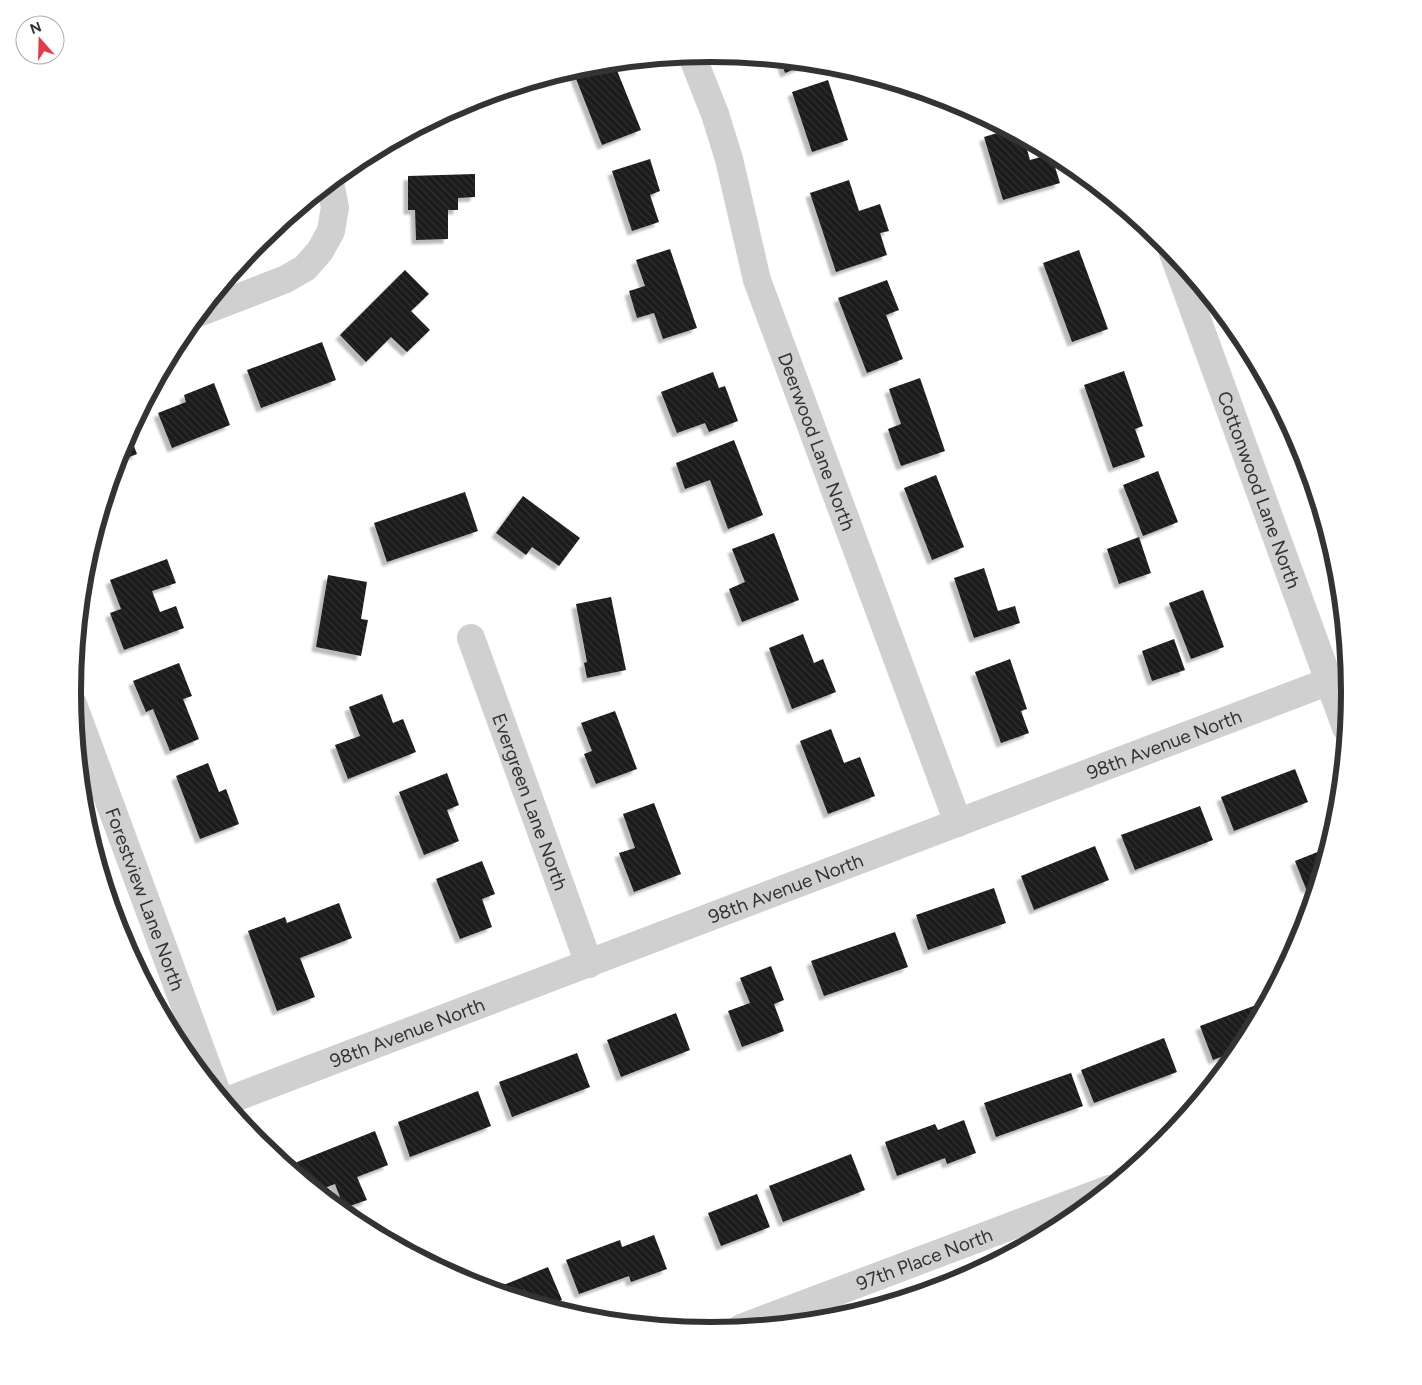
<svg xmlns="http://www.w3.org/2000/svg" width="1422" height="1385" viewBox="0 0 1422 1385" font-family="Figtree,sans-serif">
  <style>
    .park { fill: url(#park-dots) }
    .building { fill: url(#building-back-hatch); filter: url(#shadow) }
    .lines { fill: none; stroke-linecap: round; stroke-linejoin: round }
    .minor { stroke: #d0d0d0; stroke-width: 28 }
    .labels { text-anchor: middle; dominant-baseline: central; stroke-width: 5; stroke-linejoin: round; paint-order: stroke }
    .street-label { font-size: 19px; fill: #333; stroke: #fff }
    .rim { fill: none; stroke: #333; stroke-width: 6 }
  </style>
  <defs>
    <pattern id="park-dots" width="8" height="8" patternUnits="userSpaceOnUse" patternTransform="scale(1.25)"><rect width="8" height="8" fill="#e6ecdf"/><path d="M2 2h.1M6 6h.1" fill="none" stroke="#c6cbc0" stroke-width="1.8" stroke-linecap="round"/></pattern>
    <pattern id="building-back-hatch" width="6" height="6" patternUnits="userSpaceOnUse" patternTransform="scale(1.25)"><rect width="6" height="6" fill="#1a1a1a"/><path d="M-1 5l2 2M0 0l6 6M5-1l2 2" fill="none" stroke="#333"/></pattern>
    <filter id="shadow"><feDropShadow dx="-4.5" dy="4.5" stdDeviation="1" flood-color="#0004"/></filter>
  </defs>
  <rect width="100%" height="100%" fill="#fff"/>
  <path class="park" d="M149,973L167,1024L142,976Z"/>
  <path class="building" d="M781,61L809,63L785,73Z
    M614,63L641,130L602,145L573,71L587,66Z
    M828,80L848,140L812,152L792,92Z
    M1007,130L1024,139L1030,160L1051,154L1060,183L1003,200L984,137Z
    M650,159L660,191L650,195L659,222L632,231L612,171Z
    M475,174V197L458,198V210H448V239L416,240L415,210H408V176Z
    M849,180L859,211L880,204L889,231L880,233L887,255L836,272L810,193Z
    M670,249L697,328L663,339L654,313L637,318L629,291L645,286L636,260Z
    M1079,250L1108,329L1072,342L1043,263Z
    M405,270L429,294L411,311L430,330L407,352L391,337L366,362L340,335Z
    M887,280L899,310L886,315L903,359L867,373L838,298Z
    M322,342L336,380L261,408L247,370Z
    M1124,371L1143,426L1135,429L1145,457L1113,468L1084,385Z
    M713,372L719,388L725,386L738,421L709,432L705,423L677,433L661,392Z
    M920,378L945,451L901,466L888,429L901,424L889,389Z
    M214,383L230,425L172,448L158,413L186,402L184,395Z
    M129,433L137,454L117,462L121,448Z
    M734,440L763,515L728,529L710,480L685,489L676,463Z
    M1158,471L1178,522L1143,536L1123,485Z
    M936,475L964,547L932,560L904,488Z
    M465,492L478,531L387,562L374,523Z
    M523,496L580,538L559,566L532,547L526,555L496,533Z
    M774,533L799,600L742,622L729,589L745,582L732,549Z
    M1139,537L1151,573L1119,584L1107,549Z
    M167,559L176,583L152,591L160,612L176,606L184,628L124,650L110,613L121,609L110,580Z
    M984,568L998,611L1015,606L1020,623L974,638L954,578Z
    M328,575L367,582L361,619L368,620L361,656L316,647Z
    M1203,590L1224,647L1191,659L1169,603Z
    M611,597L626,670L587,678L584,663L587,662L576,604Z
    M803,634L814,663L823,659L836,692L792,709L769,648Z
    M1174,639L1185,670L1152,681L1142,651Z
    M1010,659L1027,709L1021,711L1029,733L1001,743L975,672Z
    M179,663L192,696L183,699L199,739L170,751L153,709L146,712L133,681Z
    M382,694L393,723L403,719L416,752L348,779L335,745L360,736L349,707Z
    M615,711L637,769L596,784L584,754L592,751L581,723Z
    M831,729L844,763L860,757L875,796L828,814L800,741Z
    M208,763L219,792L226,789L239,824L200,839L176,776Z
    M1295,769L1308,802L1234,831L1221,797Z
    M447,773L459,805L447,810L459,841L424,855L399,792Z
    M654,803L681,874L634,892L619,853L635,848L623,814Z
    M1200,806L1213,840L1135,870L1121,835Z
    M1095,846L1109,880L1034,910L1021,876Z
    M1325,849L1326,853L1317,885L1306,889L1295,861Z
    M482,861L495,894L482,899L492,927L460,939L436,879Z
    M994,888L1006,923L928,950L916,915Z
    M339,903L352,938L300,958L315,997L277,1011L248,931L285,917L287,923Z
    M895,932L908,967L824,996L811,961Z
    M771,966L784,1000L774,1004L784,1031L742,1047L728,1011L750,1003L740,978Z
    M1267,1001L1241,1049L1213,1060L1200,1026Z
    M676,1013L690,1050L621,1077L607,1040Z
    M1164,1038L1177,1072L1094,1103L1081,1070Z
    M577,1053L590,1087L512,1117L499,1082Z
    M1071,1073L1083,1106L996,1137L984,1103Z
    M478,1091L491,1126L410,1157L398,1122Z
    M964,1120L976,1153L947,1164L945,1158L897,1176L885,1142L935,1124L938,1130Z
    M375,1131L388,1165L357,1177L367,1200L344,1208L335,1184L316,1191L304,1181L297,1162Z
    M851,1154L865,1190L783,1222L769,1186Z
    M757,1194L770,1227L721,1246L708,1213Z
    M654,1235L667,1269L631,1282L629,1276L579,1294L566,1260L620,1240L622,1247Z
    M548,1267L562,1300L546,1307L491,1290Z"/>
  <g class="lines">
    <g class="minor">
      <path id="s1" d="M692,56L715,114L729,159L757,280L958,823"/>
      <path id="s2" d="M1173,253L1346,728"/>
      <path d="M201,312L286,279L305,268L320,251L331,231L335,207L330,183"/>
      <path id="s3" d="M471,638L589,964"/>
      <path id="s4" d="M73,704L217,1093"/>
      <path id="s5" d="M224,1102L1348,674"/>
      <path id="s6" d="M741,1328L1109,1189"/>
    </g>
  </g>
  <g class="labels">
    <g class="street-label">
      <text stroke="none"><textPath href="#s1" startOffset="406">Deerwood Lane North</textPath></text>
      <text stroke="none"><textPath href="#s2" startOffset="252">Cottonwood Lane North</textPath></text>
      <text stroke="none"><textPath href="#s5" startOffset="1006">98th Avenue North</textPath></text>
      <text stroke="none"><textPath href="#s3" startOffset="174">Evergreen Lane North</textPath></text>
      <text stroke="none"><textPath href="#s5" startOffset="601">98th Avenue North</textPath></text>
      <text stroke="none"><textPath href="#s4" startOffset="208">Forestview Lane North</textPath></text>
      <text stroke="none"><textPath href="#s5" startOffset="196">98th Avenue North</textPath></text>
      <text stroke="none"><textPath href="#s6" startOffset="196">97th Place North</textPath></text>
    </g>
  </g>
  <path d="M0 0H1422V1385H0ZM81 692a630 630 0 1 1 1260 0a630 630 0 1 1-1260 0Z" fill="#fff" fill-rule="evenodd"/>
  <path class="rim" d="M81 692a630 630 0 1 1 1260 0a630 630 0 1 1-1260 0Z"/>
  <g transform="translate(40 40) rotate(340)"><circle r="24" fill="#ffffff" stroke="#adadad"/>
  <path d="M0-4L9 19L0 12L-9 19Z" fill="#e63946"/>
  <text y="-8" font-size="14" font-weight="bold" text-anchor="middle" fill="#333333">N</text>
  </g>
</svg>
